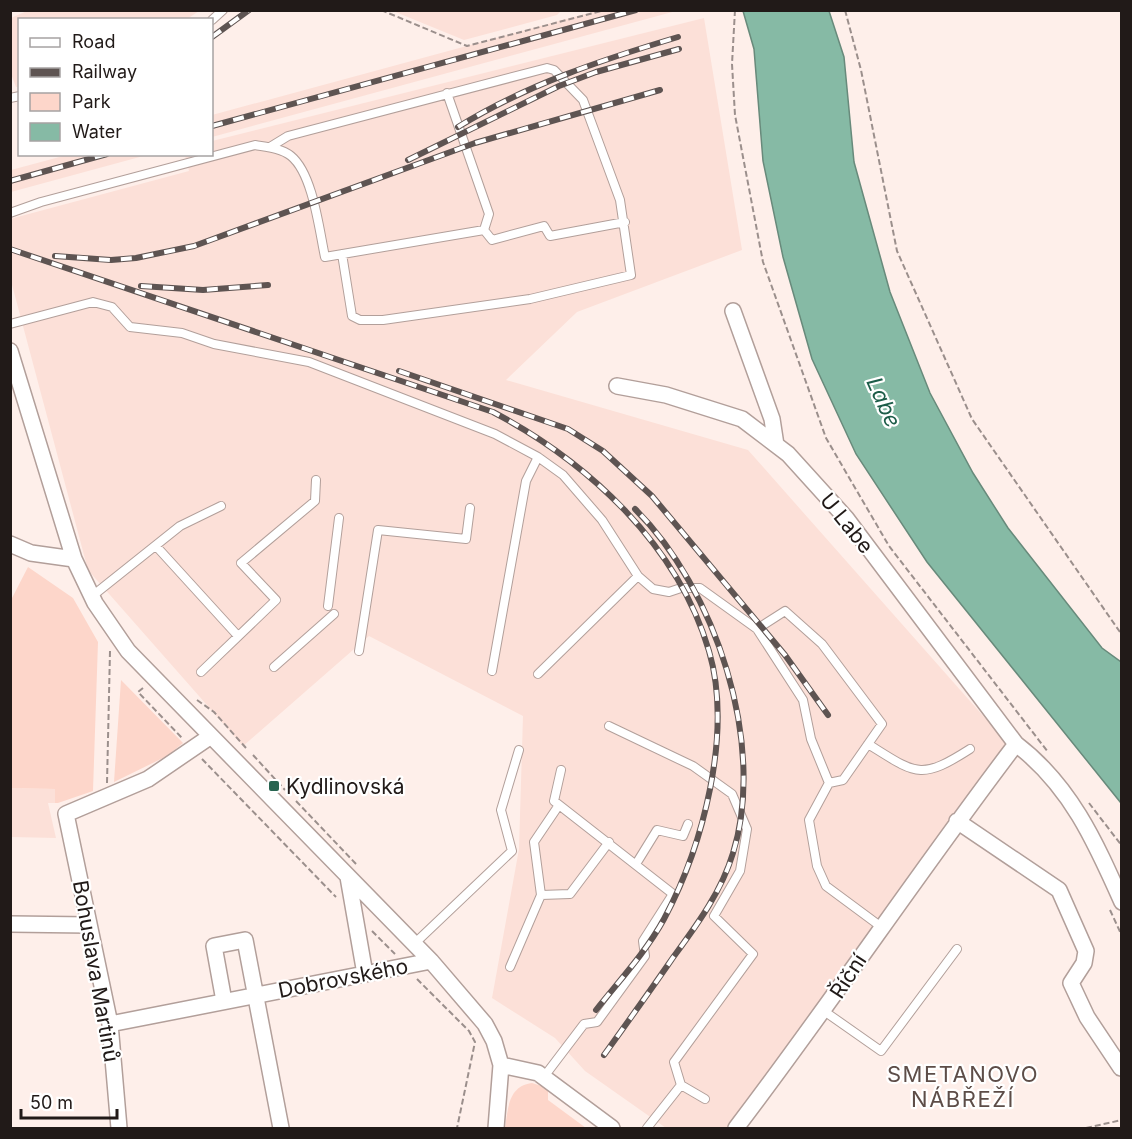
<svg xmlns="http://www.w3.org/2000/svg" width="1132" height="1139" viewBox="0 0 1132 1139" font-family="Inter,sans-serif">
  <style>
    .built { fill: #fce0d8 }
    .green { fill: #fdd6ca }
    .water { fill: #86baa5; stroke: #688a7b; stroke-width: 1.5 }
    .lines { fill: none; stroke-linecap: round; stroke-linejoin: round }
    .service-casing { stroke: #b29f9a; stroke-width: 10 }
    .minor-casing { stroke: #b29f9a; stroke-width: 18 }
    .path { stroke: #9b8f8c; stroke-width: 2; stroke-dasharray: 6 3; stroke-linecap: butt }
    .service { stroke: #fff; stroke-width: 8 }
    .minor { stroke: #fff; stroke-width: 15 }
    .rail-casing { stroke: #5e5452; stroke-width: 6 }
    .rail { stroke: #fff; stroke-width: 4; stroke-dasharray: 11; stroke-linecap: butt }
    .poi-dot { fill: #286551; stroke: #fff; stroke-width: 2 }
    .labels { text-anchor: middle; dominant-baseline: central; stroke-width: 4.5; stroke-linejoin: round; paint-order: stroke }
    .street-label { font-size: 21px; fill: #211a18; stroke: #fff }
    .poi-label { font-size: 21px; fill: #211a18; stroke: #fff; text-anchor: start }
    .water-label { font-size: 22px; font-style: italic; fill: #1d5d49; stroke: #fff }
    .neighbourhood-label { font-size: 22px; letter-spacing: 1.5px; fill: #5d4d48; stroke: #fff }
  </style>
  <rect width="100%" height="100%" fill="#feefea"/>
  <path class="built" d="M29,10H199V11L187,19L20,20L19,87H16L11,74V18Z
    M393,11H561L557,15L464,40Z
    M596,11H676L212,137V115Z
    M704,18L742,250L577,312L506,380L748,450L1008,744L732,1128H666L585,1071L555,1038L492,998L519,849L523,716L369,636L243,746L88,570L11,281L10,219L189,171L185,155L212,154V141Z
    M67,155V154L147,155L11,192V170Z
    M11,788L55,789V803H48L56,838L11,837Z"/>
  <path class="green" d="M28,567L73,598L98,642L93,791L58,803H55V789L11,788V600Z
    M121,680L183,743L167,756L114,782Z
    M532,1083L548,1088V1100L586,1128H505C508,1109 508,1086 532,1083Z"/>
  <path class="water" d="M743,11H829L844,57L854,162L890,292L930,393L973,473L1008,528L1102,648L1121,662V803L927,562L856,454L812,359L783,257L763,161L754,49Z"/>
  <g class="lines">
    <g class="service-casing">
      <path id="service" d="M212,20L223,10
        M447,93L489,214L484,230
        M10,98L20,96
        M270,147L288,136L547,68L554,70L583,100L620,200L631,275L530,299L383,320H360L352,316L342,254
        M10,213L41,202L255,145C266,147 281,148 291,156C313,174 319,229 325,257L484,230
        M484,230L492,240L544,226L550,236L625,222
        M10,324L93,302L112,307L130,327L182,333L214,344L309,362L495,434L538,457L563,475L602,520L638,576
        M156,546L238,636
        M91,597L180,526L221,506
        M328,606L339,518
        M757,629L785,611L822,644L882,724L843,780L829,783
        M359,651L378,530L466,539L470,508
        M274,667L334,614
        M492,671L526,481L538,457
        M201,672L276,600L241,563L315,501L316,480
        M538,674L638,576L653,589L669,592L681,588H700L757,629L803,700L811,739L829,783L809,820L817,866L826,886L880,926
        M609,726L693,766L732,794L747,829L740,871L714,916L753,954L674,1062L681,1085L705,1099
        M868,744C916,774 920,781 970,749
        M636,864L657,830L683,836L688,824
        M541,895L570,894L609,842
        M413,945L512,851L501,810L519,750
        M510,967L541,895L534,842L559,805
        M824,1011L881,1051L957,949
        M543,1078L584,1024L597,1022L645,956L643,941L673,894L554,801L561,770
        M647,1128L681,1085"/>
    </g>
    <g class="minor-casing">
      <path id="minor" d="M733,311L772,419L776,445
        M10,351L74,559L95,603L128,651L431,961L485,1024L494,1041L501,1065L496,1128
        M617,386L666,395L742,419L788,454L846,518L1016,744C1070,785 1095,841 1122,902
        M10,544L31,553L74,559
        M957,821L1059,890L1086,951L1084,963L1071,983L1087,1017L1121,1068
        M348,877L365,974
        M10,924L89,925
        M224,1001L214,946L245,940L281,1128
        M110,1024L431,961
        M501,1065L538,1073L612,1128
        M119,1128L110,1024L66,814L148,779L211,736
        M736,1128C832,1002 920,870 1016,744"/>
    </g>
    <path class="path" d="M381,10L467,46L605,10
      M735,10L732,64L735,115L763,262L826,438L889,546L1048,752
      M845,10L861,70L897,251L972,419L1122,635
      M143,688L138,692L183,739
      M197,700L214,712L246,748
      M253,755L285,790
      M202,759L336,897
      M107,783L110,651
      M296,801L357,865
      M1089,803L1122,846
      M1110,910L1122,936
      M372,931L395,954
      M417,979L469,1031L475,1042L457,1128
      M1086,1128L1122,1120"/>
    <use href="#service" class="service"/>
    <use href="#minor" class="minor"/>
    <g class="rail-casing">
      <path id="rail" d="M212,37L249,10
        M212,126L636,10
        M458,127C526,85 601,60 678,37
        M408,160L559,86L596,72L679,49
        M10,181L107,154
        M10,249L493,412C588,462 678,545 709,651C733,733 703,846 664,919C646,952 619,981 596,1010
        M55,256L111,260L136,258L194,246L475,143L660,90
        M141,286L203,290L268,285
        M399,371L568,429L603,451L652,496L785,655L828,715
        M604,1055C627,1023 650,991 672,959C696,926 721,893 733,853C767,744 715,588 635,509"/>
    </g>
    <use href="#rail" class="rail"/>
  </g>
  <rect class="poi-dot" x="268" y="780" width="12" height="12" rx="3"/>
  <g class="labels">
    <g class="street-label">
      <text transform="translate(847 523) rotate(51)">U Labe</text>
      <text transform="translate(96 971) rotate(80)">Bohuslava Martinů</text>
      <text transform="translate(848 976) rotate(-57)">Říční</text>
      <text transform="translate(343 978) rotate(-11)">Dobrovského</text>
    </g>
    <g class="poi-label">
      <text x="286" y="786">Kydlinovská</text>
    </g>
    <g class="water-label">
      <text transform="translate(884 402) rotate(66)">Labe</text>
    </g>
    <g class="neighbourhood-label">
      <text x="963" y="1074">SMETANOVO<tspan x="963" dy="25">NÁBŘEŽÍ</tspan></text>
    </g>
  </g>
  <rect width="1132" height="1139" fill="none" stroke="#211a18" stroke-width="24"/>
  <rect x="18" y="18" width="195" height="138" fill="#ffffff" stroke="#a6a3a3" stroke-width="1.5"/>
  <rect x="30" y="38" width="30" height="9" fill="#ffffff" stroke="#a6a3a3" stroke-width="1.5"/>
  <text x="72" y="48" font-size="18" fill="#211a18">Road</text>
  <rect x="30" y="68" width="30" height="9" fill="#5e5452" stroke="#a6a3a3" stroke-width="1.5"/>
  <text x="72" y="78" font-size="18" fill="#211a18">Railway</text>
  <rect x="30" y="93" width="30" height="18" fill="#fdd6ca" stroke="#a6a3a3" stroke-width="1.5"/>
  <text x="72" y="108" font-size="18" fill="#211a18">Park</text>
  <rect x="30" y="123" width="30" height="18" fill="#86baa5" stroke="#a6a3a3" stroke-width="1.5"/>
  <text x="72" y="138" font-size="18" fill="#211a18">Water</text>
  <path d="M21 1109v9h96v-9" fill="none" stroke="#211a18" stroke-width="3"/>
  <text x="30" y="1109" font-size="18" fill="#211a18" stroke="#ffffff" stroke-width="4.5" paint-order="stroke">50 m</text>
</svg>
